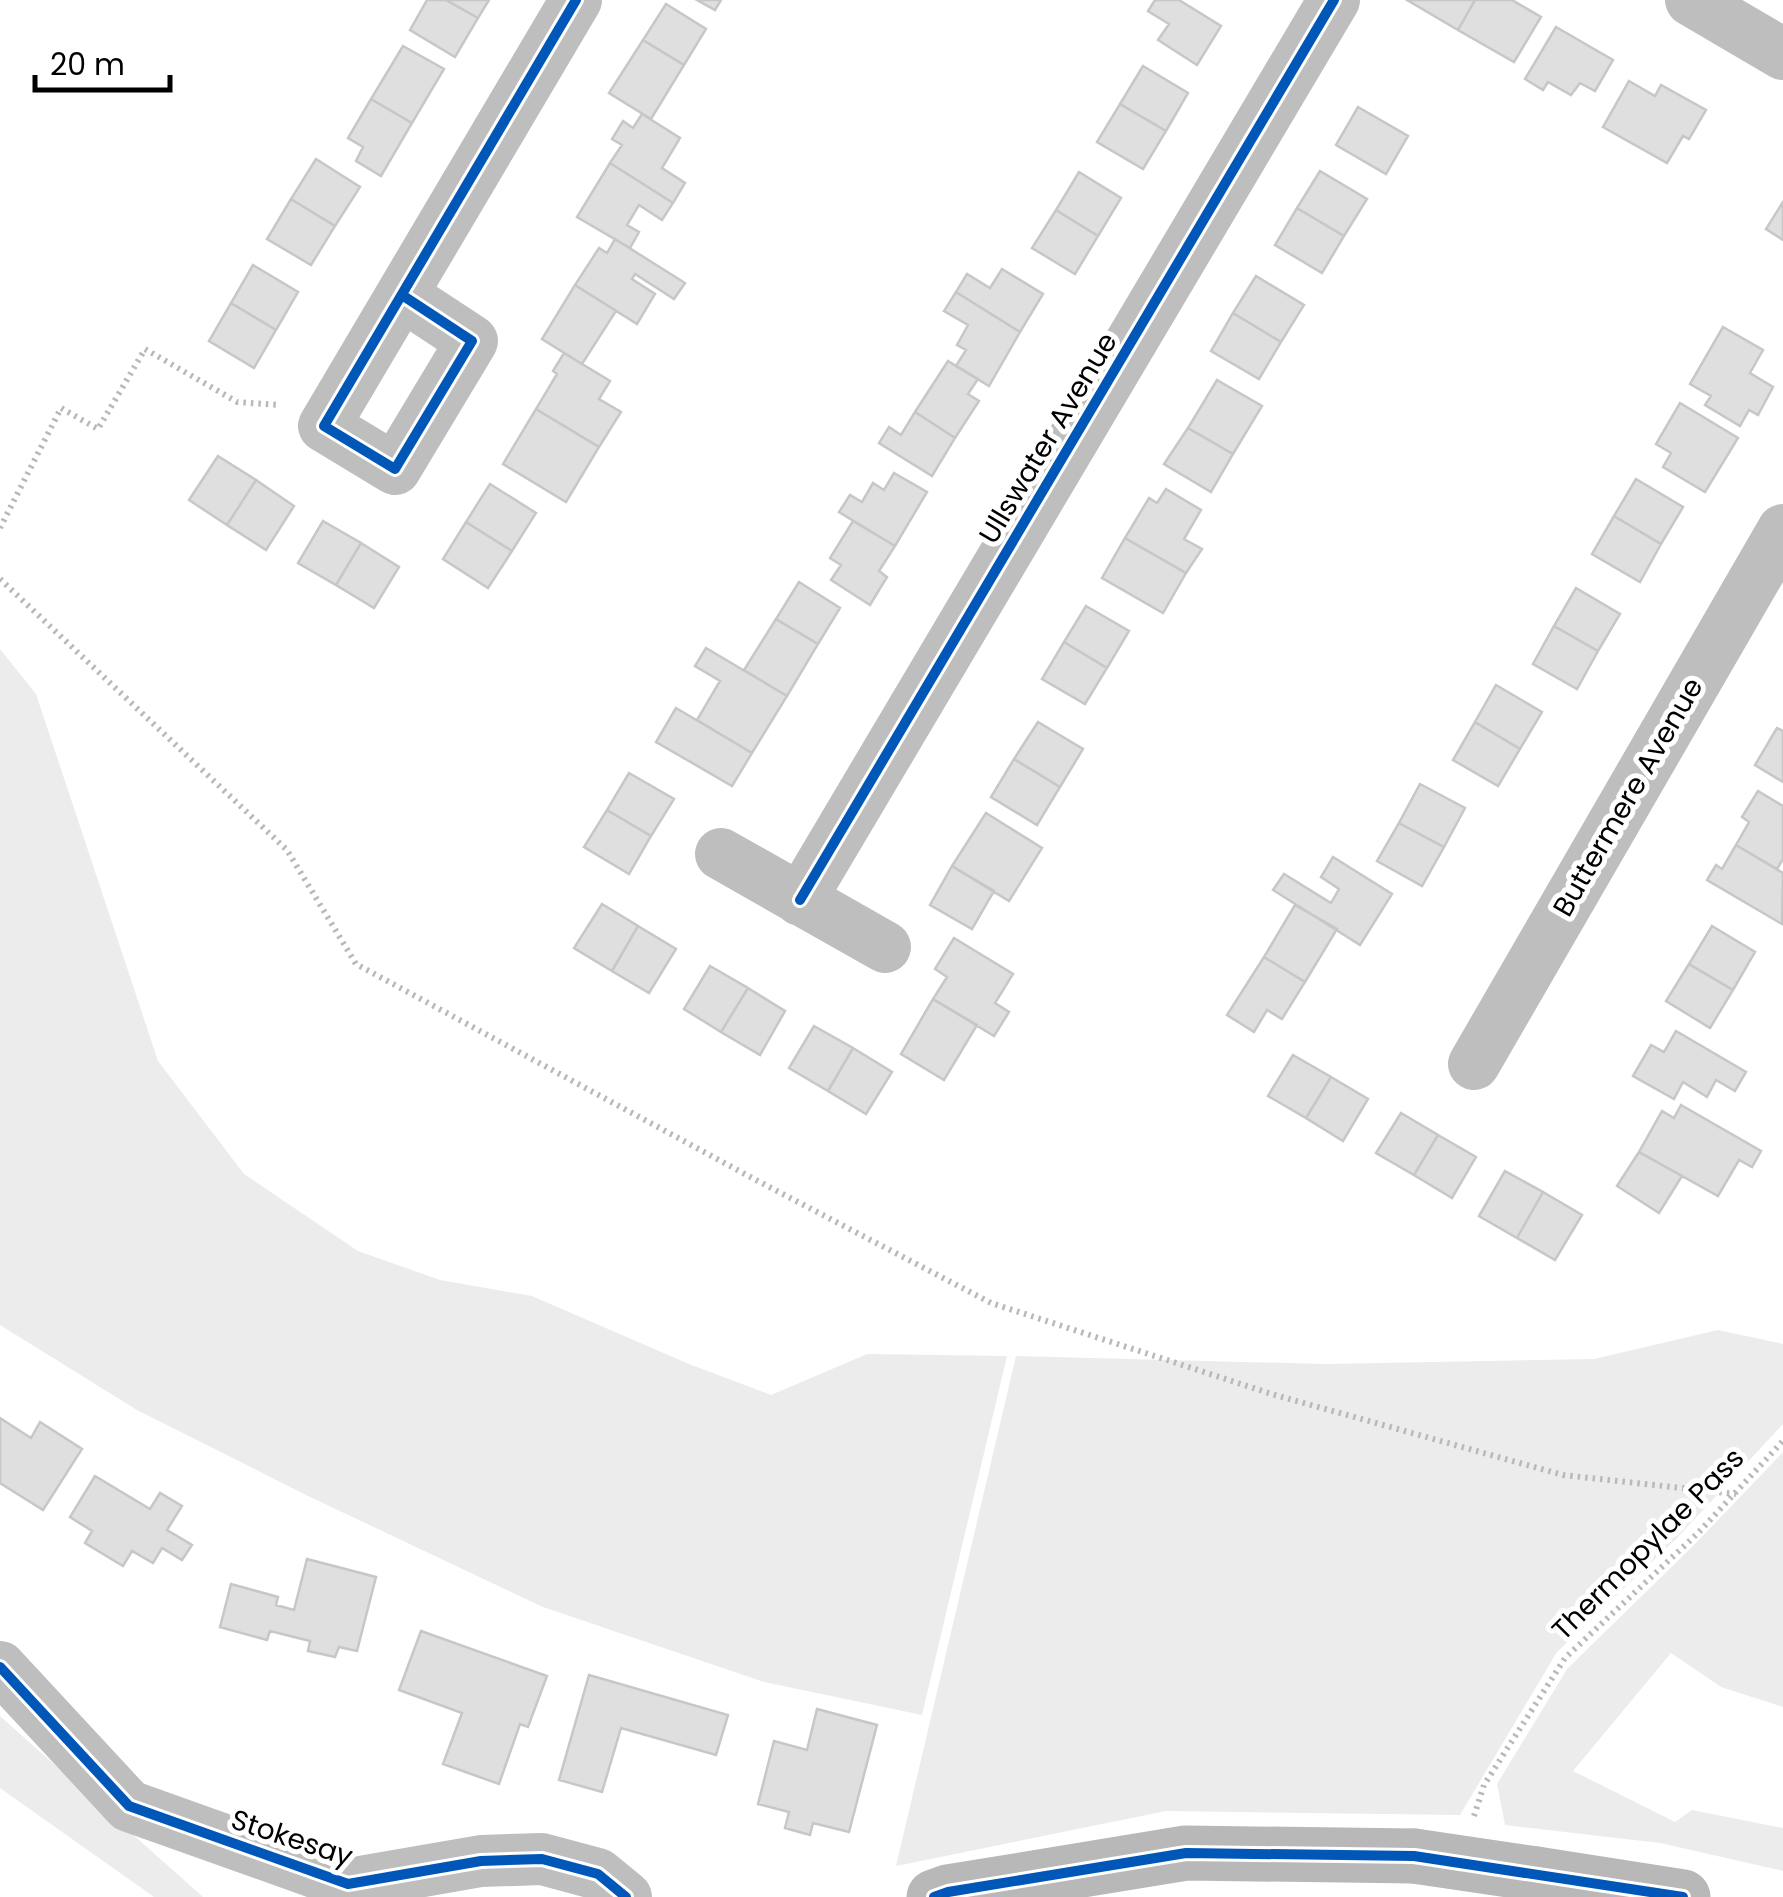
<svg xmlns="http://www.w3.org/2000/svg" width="1783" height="1897" viewBox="0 0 1783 1897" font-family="Poppins,sans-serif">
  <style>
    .green { fill: #ececec }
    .building { fill: #dfdfdf; stroke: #c7c7c7; stroke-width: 2.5 }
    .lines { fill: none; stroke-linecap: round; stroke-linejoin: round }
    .path { stroke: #b9b9b9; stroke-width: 6; stroke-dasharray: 2.5 5; stroke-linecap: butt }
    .street { stroke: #bebebe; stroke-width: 52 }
    .secondary { stroke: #b8b8b8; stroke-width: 55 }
    .secondary-bridge { stroke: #b8b8b8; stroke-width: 55 }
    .cycleway-casing { stroke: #fff; stroke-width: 16 }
    .cycleway { stroke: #0057b8; stroke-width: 10 }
    .labels { text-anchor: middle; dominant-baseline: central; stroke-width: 10; stroke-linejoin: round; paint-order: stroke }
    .street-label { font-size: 28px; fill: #000; stroke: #fff }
  </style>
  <rect width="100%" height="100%" fill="#fff"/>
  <path class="green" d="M0,649L36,694L158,1061L244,1174L358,1251L440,1280L532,1296L689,1364L771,1395L867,1354L1007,1356L922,1715L764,1682L543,1607L308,1496L137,1410L0,1325Z
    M1718,1330L1783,1344V1424L1676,1539L1557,1652L1460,1815L1166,1811L896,1866L1016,1356L1325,1364L1594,1359Z
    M1783,1452V1707L1721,1687L1671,1653L1573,1771L1675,1822L1692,1810L1783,1828V1871L1660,1843L1505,1825L1497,1784L1567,1669L1695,1544Z
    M0,1716L203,1897H154L0,1788Z"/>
  <path class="building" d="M427,0H446L478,18L455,57L410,30Z
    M446,0H489L478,18Z
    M697,0H721L715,10Z
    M1155,0H1179L1221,26L1197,65L1158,40L1169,24L1148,11Z
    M1407,0H1475L1458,30Z
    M1475,0H1512L1541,17L1514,62L1458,30Z
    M666,4L706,29L684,65L643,40Z
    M1556,27L1613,60L1595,91L1580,83L1571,95L1548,82L1543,90L1525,79Z
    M643,40L684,65L651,119L609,93Z
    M403,46L444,69L412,123L371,99Z
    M1143,66L1188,93L1166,131L1120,104Z
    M1629,81L1655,96L1661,85L1706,110L1689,139L1683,136L1667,163L1603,127Z
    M371,99L412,123L381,176L356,161L363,147L348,138Z
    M1120,104L1166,131L1143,169L1097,142Z
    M1358,107L1408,136L1386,174L1336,145Z
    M642,114L680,138L662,168L685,183L673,203L610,163L622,145L612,139L623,121L633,128Z
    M316,159L360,187L335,226L291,199Z
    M610,163L673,203L662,220L639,205L627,225L639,232L630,248L577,217Z
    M1320,171L1367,199L1344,236L1297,208Z
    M1079,172L1121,198L1098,236L1056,210Z
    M291,199L335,226L311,265L267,239Z
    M1783,202V240L1766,229Z
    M1297,208L1344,236L1322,273L1275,245Z
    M1056,210L1098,236L1075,274L1032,248Z
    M615,239L685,283L674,299L635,274L632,279L655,294L637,324L575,285L599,248L607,253Z
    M253,265L298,292L276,330L231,303Z
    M1002,269L1043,294L1020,332L956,292L967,274L990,288Z
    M1256,276L1304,305L1281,342L1233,313Z
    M575,285L616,311L582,364L542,339Z
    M956,292L1020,332L989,386L956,366L966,350L957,345L968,325L944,311Z
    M231,303L276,330L254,368L209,341Z
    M1233,313L1281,342L1259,379L1211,351Z
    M1723,327L1763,350L1750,373L1773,387L1758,415L1749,410L1740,426L1705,405L1711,396L1690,384Z
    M564,353L610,381L599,399L621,412L599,447L536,409L557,374L553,371Z
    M948,361L978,379L968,394L979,401L955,438L915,412Z
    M1217,380L1262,406L1233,454L1188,428Z
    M1680,403L1738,438L1705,492L1663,467L1671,453L1656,444Z
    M536,409L599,447L566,502L503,464Z
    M915,412L955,438L932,476L879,443L889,427L901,435Z
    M1188,428L1233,454L1211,492L1164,464Z
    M218,456L256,480L227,525L189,500Z
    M894,473L927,492L895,546L839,512L850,495L862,502L873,483L884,490Z
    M1636,479L1683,507L1661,544L1614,516Z
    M256,480L294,506L266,550L227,525Z
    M490,484L536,513L512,551L466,522Z
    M1166,489L1201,510L1184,539L1202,549L1186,573L1125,538L1149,498L1157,503Z
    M1614,516L1661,544L1640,582L1592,554Z
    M323,521L361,543L336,585L298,563Z
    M853,521L895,546L879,571L887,577L870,605L831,580L841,565L830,558Z
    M466,522L512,551L488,588L443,559Z
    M1125,538L1186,573L1163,613L1102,578Z
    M361,543L399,567L374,608L336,585Z
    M799,582L840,608L818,644L776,619Z
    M1576,588L1620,614L1598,651L1554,626Z
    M1086,606L1129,631L1107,668L1064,642Z
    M776,619L818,644L787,696L744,670Z
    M1554,626L1598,651L1577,689L1533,664Z
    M1064,642L1107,668L1085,704L1042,679Z
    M706,648L787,696L752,753L697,720L720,681L695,666Z
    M1496,685L1542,712L1520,749L1475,722Z
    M676,708L752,753L732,786L656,742Z
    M1038,722L1083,749L1060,787L1014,759Z
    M1475,722L1520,749L1498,786L1453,760Z
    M1777,728L1783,731V782L1755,765Z
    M1014,759L1060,787L1037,825L991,797Z
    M629,773L674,799L651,836L607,810Z
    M1420,784L1465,808L1444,847L1399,823Z
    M1758,791L1783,806V859L1777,869L1736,845L1749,822L1742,817Z
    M607,810L651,836L629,874L584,847Z
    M986,813L1042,848L1009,901L952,866Z
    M1399,823L1444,847L1422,886L1377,861Z
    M1736,845L1783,873L1782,924L1707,880L1716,865L1722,869Z
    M1333,857L1392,894L1360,945L1273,890L1284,874L1331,903L1339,889L1321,877Z
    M952,866L994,891L972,929L930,905Z
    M602,904L638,926L612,971L574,948Z
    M1295,905L1337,929L1305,982L1264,957Z
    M638,926L676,949L649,993L612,971Z
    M1712,926L1755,952L1733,990L1689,964Z
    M954,938L1013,974L995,1003L1009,1012L994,1036L933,999L947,977L935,969Z
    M1264,957L1305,982L1282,1019L1267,1010L1254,1032L1227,1015Z
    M1689,964L1733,990L1710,1028L1666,1001Z
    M710,966L748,988L721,1032L684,1009Z
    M748,988L785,1011L760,1055L721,1032Z
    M933,999L977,1025L944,1080L901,1054Z
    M814,1026L853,1048L828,1091L789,1068Z
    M1676,1031L1746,1072L1735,1091L1716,1080L1707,1097L1683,1082L1674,1099L1633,1076L1651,1045L1664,1052Z
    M853,1048L892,1072L866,1114L828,1091Z
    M1293,1055L1331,1077L1306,1118L1268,1096Z
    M1331,1077L1368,1099L1343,1141L1306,1118Z
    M1681,1105L1761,1151L1752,1167L1739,1160L1718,1196L1639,1152L1662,1111L1674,1118Z
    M1401,1113L1438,1135L1414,1175L1376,1153Z
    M1438,1135L1476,1157L1452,1198L1414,1175Z
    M1639,1152L1682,1176L1659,1213L1617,1186Z
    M1505,1171L1543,1192L1517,1238L1479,1216Z
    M1543,1192L1582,1215L1555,1260L1517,1238Z
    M0,1418L31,1438L40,1422L82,1449L43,1510L0,1483Z
    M95,1476L150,1509L160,1493L182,1506L167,1530L192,1545L182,1560L162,1548L153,1563L132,1551L123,1566L85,1543L92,1531L70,1517Z
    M307,1559L376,1577L357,1651L339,1647L335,1657L308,1651L310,1641L270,1631L267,1640L220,1627L231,1584L278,1597L276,1605L294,1610Z
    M421,1631L547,1676L528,1727L520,1724L499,1784L443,1764L462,1713L399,1690Z
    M589,1675L728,1715L716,1755L621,1728L602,1792L559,1780Z
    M817,1709L877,1725L849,1832L813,1823L810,1835L785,1828L789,1812L758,1804L774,1741L807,1750Z"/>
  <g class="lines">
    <path class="path" d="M0,528L61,408L98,429L145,349L237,402L280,405
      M0,579L287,850L356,964L756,1180L991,1303L1275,1395L1563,1475L1736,1494
      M1474,1816L1484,1785L1565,1658L1698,1533L1783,1441"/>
    <path class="street" d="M1691,0L1783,54
      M402,295L472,341L395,469L324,426L576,0
      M721,854L885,947
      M800,900L1334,0
      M1474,1064L1783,530
      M0,1667L129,1806L348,1884L481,1861L542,1859L598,1874L626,1897"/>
    <path class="secondary" d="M1536,1874L1683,1897
      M934,1897L948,1892L1186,1853L1414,1856"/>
    <path class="secondary-bridge" d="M1414,1856L1536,1874"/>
    <g class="cycleway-casing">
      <path id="cycleway" d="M402,295L472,341L395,469L324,426L576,0
        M800,900L1334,0
        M0,1667L129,1806L348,1884L481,1861L542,1859L598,1874L626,1897
        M934,1897L948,1892L1186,1853L1414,1856L1683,1897"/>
    </g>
    <use href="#cycleway" class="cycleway"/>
  </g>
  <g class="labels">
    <g class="street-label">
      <text transform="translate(1048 438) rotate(-59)">Ullswater Avenue</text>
      <text transform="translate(1628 797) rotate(-60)">Buttermere Avenue</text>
      <text transform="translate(1648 1544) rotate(-45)">Thermopylae Pass</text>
      <text transform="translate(292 1838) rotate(18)">Stokesay</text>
    </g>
  </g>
  <path d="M35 75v15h135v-15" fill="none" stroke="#000000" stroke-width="5"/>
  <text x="50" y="75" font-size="30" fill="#000000" stroke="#ffffff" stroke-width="8" paint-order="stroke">20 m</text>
</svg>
